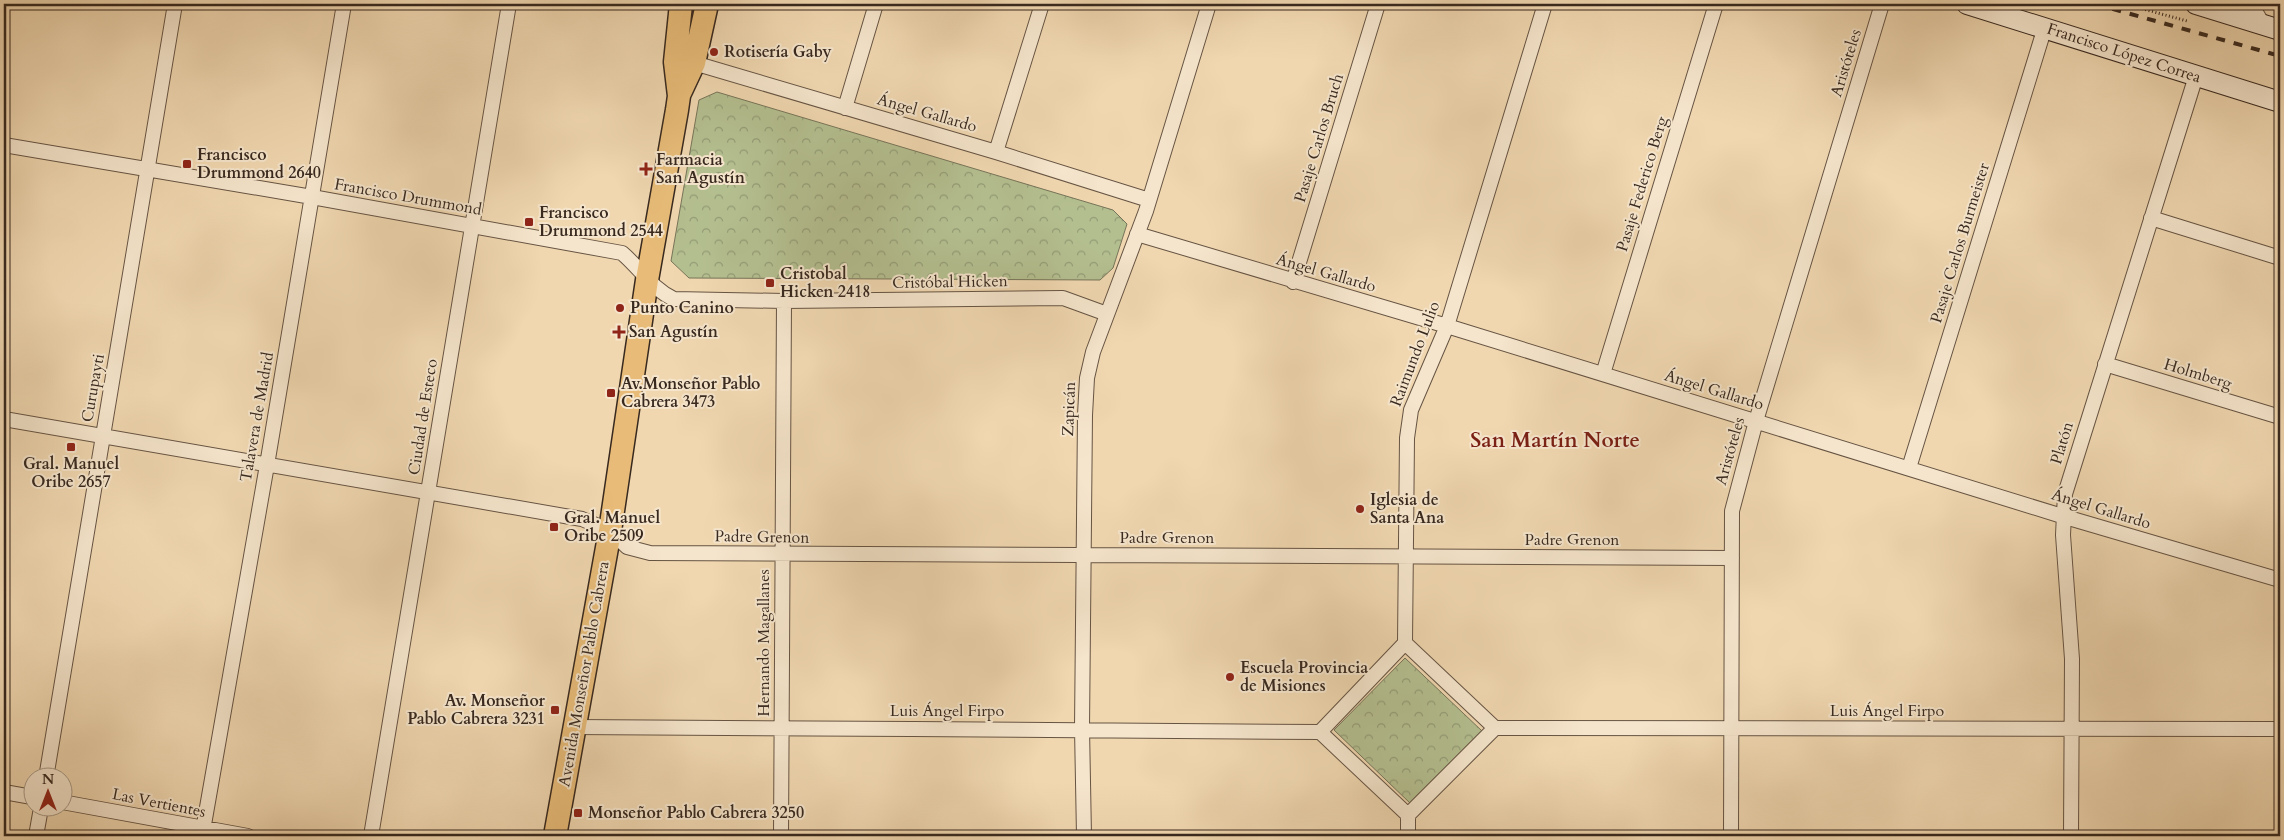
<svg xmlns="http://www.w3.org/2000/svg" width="2284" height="840" viewBox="0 0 2284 840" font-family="Cardo,serif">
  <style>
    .park { fill: url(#park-crowns); stroke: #767458 }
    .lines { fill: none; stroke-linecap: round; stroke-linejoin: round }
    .street-casing { stroke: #665443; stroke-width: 16 }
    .secondary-casing { stroke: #38291f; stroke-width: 22 }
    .primary-casing { stroke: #38291f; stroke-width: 25 }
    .path { stroke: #38291f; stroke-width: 3; stroke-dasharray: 1 2.5; stroke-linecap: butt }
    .street { stroke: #f5e5cc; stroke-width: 14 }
    .secondary { stroke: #f5e5cc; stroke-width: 20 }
    .primary { stroke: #e8bc78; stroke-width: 22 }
    .rail { stroke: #38291f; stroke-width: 4; stroke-dasharray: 9 9; stroke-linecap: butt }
    .poi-dot { fill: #8f2418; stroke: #f5e5cc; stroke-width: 2 }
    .labels { text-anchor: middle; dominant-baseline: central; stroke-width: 4; stroke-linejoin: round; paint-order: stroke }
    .poi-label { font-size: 16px; font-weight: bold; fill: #38291f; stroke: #f5e5cc; text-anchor: start }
    .street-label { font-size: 16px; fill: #38291f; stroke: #f5e5cc }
    .district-label { font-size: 21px; font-weight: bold; fill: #7a1f14; stroke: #f5e5cc }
  </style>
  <defs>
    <pattern id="park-crowns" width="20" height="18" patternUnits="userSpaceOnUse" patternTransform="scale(1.25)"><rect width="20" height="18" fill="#b4bf90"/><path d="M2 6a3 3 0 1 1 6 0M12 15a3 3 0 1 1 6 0" fill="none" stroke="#939b75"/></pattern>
  </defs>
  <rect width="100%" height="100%" fill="#f0d7b0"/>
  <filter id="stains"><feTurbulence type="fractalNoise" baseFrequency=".004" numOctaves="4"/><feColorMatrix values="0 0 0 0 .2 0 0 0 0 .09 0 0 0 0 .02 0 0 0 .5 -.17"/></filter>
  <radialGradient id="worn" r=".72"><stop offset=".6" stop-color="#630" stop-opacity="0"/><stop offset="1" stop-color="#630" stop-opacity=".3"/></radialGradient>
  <path class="park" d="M717,92L1113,210L1127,224L1113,268L1100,280L689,278L671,261L699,100Z
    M1405,658L1482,731L1411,804L1334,730Z"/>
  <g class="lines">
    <g class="street-casing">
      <path id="street" d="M2257,4L2254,9L2264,26
        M694,63L996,152L1149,200
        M845,108L876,4
        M4,145L312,197L622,253C640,268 652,289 674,299L784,301L1063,298L1107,314
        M996,152L1042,4
        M2151,218L2280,258
        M1137,234L1447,326L2062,516L2280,580
        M1293,282L1378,4
        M2105,364L2280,417
        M1603,374L1716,4
        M4,419L582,519L610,531L627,547L650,553L1732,558
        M1909,468L2045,27
        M573,727C822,730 1071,728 1320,732L1408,815
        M1495,728L2280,729
        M1495,728L1405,643L1407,438L1411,410L1447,326L1545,4
        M1320,732L1405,643
        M46,778L175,4
        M4,792L32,797
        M62,802L248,836
        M36,836L41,808
        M202,836L267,465L344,4
        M371,836L509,4
        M781,836L784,301
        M1084,836L1082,728L1085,415L1087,378L1093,352L1146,211L1209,4
        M1408,836V815L1495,728
        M1731,836L1732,511L1756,421L1882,4
        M2071,836L2072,659L2063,535L2065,494L2196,76"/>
    </g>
    <g class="secondary-casing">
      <path id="secondary" d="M1967,4L2280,102
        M2196,4L2280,30"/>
    </g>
    <g class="primary-casing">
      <path id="primary" d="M679,95L694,63L707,4
        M555,836L610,531L647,280L677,110L679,96L675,62L681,4"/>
    </g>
    <path class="path" d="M2125,4L2187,21"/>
    <use href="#street" class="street"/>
    <use href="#secondary" class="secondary"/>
    <use href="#primary" class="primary"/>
    <path class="rail" d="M2095,4L2280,56"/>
  </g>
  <g class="poi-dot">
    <circle cx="714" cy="52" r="5"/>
    <rect x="182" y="159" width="10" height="10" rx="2.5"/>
    <path d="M643.5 161.5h5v5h5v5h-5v5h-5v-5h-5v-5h5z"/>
    <rect x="524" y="217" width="10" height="10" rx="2.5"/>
    <rect x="765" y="278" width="10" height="10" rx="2.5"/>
    <circle cx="620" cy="308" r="5"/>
    <path d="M616.5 324.5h5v5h5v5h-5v5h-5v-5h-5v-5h5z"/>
    <rect x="606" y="388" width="10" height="10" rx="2.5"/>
    <rect x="66" y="442" width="10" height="10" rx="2.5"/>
    <circle cx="1360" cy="509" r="5"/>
    <rect x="549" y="522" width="10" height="10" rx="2.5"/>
    <circle cx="1230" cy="677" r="5"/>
    <rect x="550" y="705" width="10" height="10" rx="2.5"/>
    <rect x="573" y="808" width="10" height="10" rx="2.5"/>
  </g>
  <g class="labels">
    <g class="poi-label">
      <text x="724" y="52">Rotisería Gaby</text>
      <text x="197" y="155">Francisco<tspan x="197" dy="18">Drummond 2640</tspan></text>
      <text x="656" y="160">Farmacia<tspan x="656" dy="18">San Agustín</tspan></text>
      <text x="539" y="213">Francisco<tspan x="539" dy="18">Drummond 2544</tspan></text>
      <text x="780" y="274">Cristobal<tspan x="780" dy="18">Hicken 2418</tspan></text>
      <text x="630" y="308">Punto Canino</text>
      <text x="629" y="332">San Agustín</text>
      <text x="621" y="384">Av.Monseñor Pablo<tspan x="621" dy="18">Cabrera 3473</tspan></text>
      <text x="71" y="464" text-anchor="middle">Gral. Manuel<tspan x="71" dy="18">Oribe 2657</tspan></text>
      <text x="1370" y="500">Iglesia de<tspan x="1370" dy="18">Santa Ana</tspan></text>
      <text x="564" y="518">Gral. Manuel<tspan x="564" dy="18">Oribe 2509</tspan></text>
      <text x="1240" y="668">Escuela Provincia<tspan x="1240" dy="18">de Misiones</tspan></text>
      <text x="545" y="701" text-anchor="end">Av. Monseñor<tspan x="545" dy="18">Pablo Cabrera 3231</tspan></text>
      <text x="588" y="813">Monseñor Pablo Cabrera 3250</text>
    </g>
    <g class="street-label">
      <text transform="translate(2124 53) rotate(18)">Francisco López Correa</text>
      <text transform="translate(1846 63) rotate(-73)">Aristóteles</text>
      <text transform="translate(927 113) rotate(16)">Ángel Gallardo</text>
      <text transform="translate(1319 138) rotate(-73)">Pasaje Carlos Bruch</text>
      <text transform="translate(1642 184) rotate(-73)">Pasaje Federico Berg</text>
      <text transform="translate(408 197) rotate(10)">Francisco Drummond</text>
      <text transform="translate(1960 243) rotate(-73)">Pasaje Carlos Burmeister</text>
      <text transform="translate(1326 273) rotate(16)">Ángel Gallardo</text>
      <text transform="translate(950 282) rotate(-1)">Cristóbal Hicken</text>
      <text transform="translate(1415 354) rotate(-69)">Raimundo Lulio</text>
      <text transform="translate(2198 374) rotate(17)">Holmberg</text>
      <text transform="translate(93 388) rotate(-80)">Curupayti</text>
      <text transform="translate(1714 390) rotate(17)">Ángel Gallardo</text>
      <text transform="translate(1069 409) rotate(-88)">Zapicán</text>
      <text transform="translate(257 417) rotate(-80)">Talavera de Madrid</text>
      <text transform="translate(423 417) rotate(-81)">Ciudad de Esteco</text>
      <text transform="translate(2062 443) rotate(-73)">Platón</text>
      <text transform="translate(1730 451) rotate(-74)">Aristóteles</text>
      <text transform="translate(2101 509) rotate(17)">Ángel Gallardo</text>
      <text transform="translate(762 537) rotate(1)">Padre Grenon</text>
      <text x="1167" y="538">Padre Grenon</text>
      <text x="1572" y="540">Padre Grenon</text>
      <text transform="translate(764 643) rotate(-90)">Hernando Magallanes</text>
      <text transform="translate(584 674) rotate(-80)">Avenida Monseñor Pablo Cabrera</text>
      <text x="947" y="711">Luis Ángel Firpo</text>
      <text x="1887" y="711">Luis Ángel Firpo</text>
      <text transform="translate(159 803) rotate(11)">Las Vertientes</text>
    </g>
    <g class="district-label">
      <text x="1555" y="440">San Martín Norte</text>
    </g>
  </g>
  <rect width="2284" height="840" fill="none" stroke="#f0d7b0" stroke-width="20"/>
  <rect x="5" y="5" width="2274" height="830" fill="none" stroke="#38291f" stroke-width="2.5"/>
  <rect x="10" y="10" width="2264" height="820" fill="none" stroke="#38291f"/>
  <g transform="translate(48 792)"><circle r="24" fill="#f5e5cc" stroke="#a99a87"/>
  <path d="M0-4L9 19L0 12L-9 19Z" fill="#8f2418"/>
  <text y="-8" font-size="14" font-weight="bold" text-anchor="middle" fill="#38291f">N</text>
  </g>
  <rect width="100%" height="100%" filter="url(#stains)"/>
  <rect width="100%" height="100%" fill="url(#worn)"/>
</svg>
